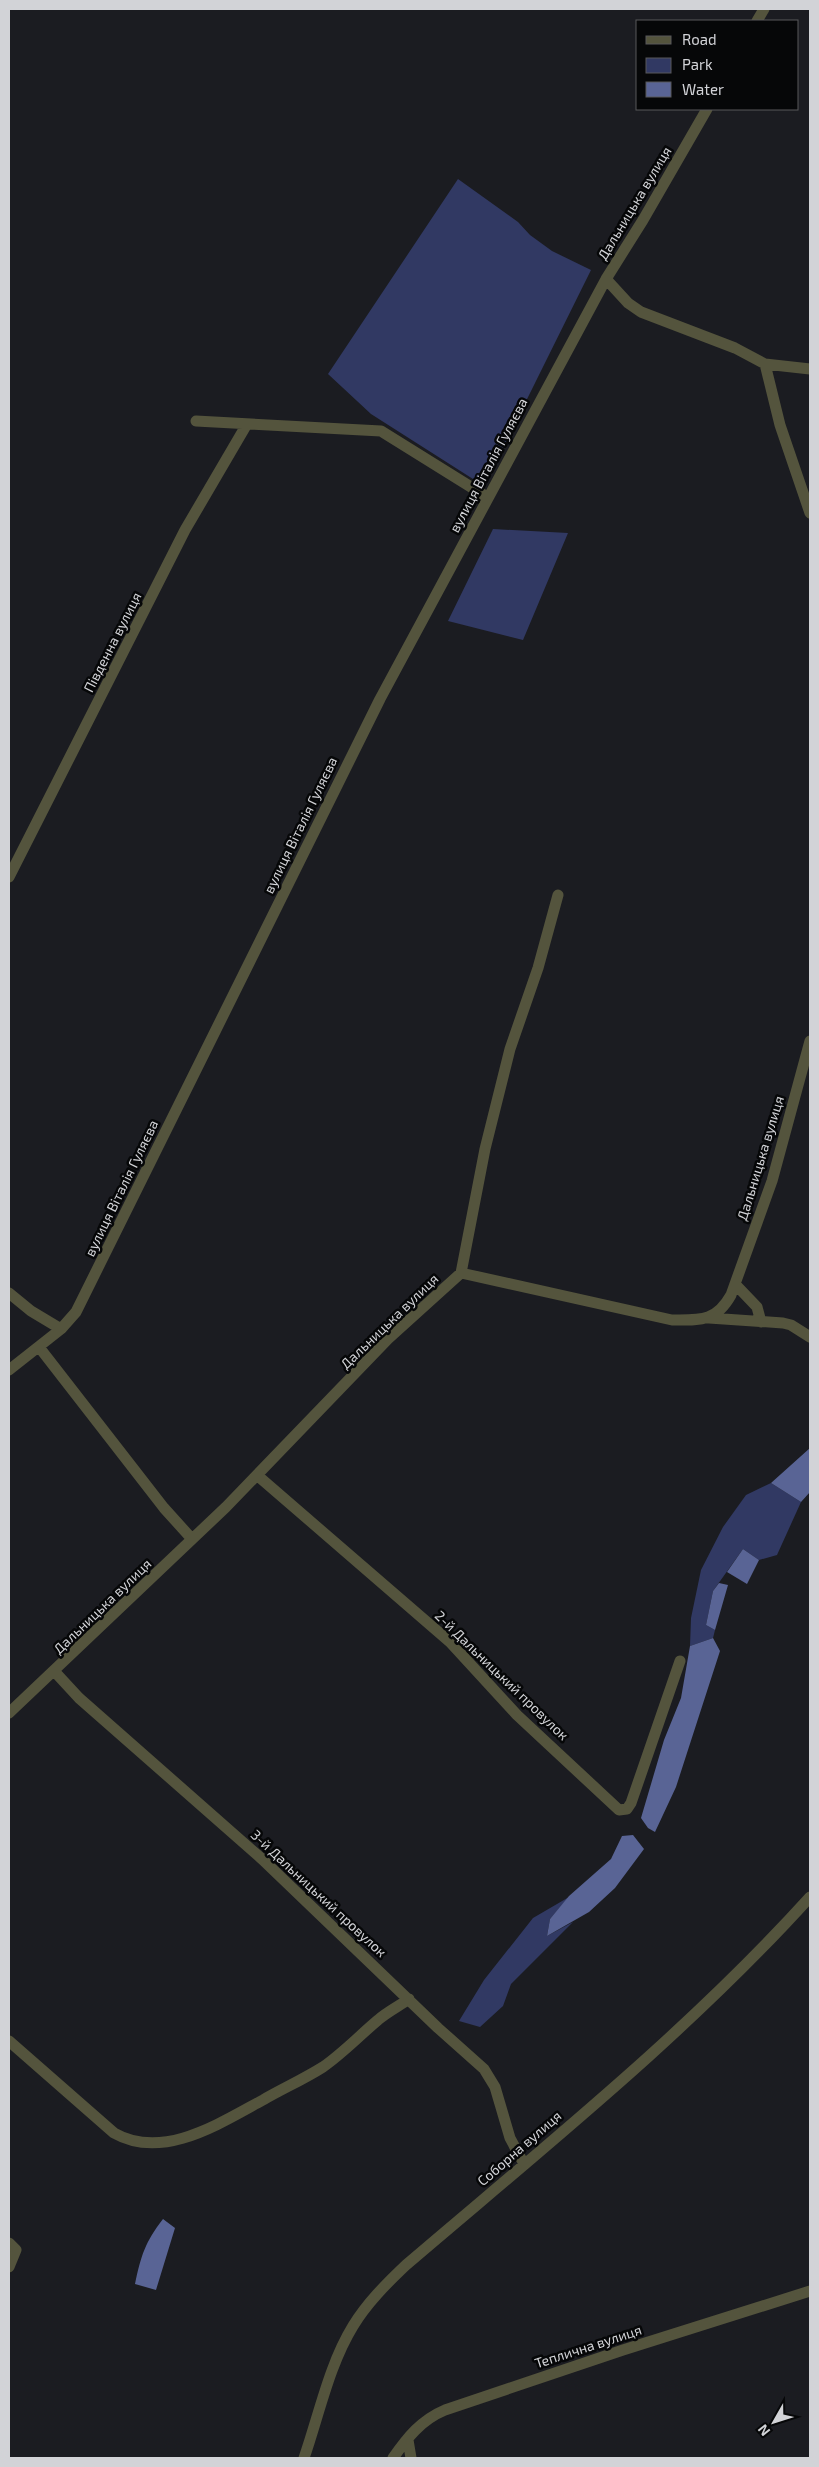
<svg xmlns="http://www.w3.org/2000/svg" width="819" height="2467" viewBox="0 0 819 2467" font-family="'Exo 2',sans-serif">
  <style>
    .green { fill: #313963 }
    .water { fill: #596495 }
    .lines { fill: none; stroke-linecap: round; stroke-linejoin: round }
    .street { stroke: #54543d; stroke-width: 11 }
    .labels { text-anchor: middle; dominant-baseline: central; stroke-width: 5; stroke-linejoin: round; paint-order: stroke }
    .street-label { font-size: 14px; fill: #d2d3d7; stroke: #060708 }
  </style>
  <rect width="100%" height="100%" fill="#1b1c21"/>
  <path class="green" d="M458,179L518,222L530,235L552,251L591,270L484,486L371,414L328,374Z
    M493,529L568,533L523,640L448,621Z
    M771,1483L801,1502L777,1555L759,1560L743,1549L713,1591L706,1625L715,1630L713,1638L690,1646L691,1618L701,1570L723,1527L746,1495Z
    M569,1897L550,1919L547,1936L573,1922L511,1984L503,2006L480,2027L459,2021L484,1980L533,1918Z"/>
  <path class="water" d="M810,1448V1492L801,1502L771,1483Z
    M743,1549L759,1560L747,1584L727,1572Z
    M719,1583L728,1585L715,1630L706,1625L713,1591Z
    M713,1638L720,1651L676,1787L655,1832L648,1828L641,1818L664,1740L681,1698L690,1646Z
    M633,1835L644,1849L615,1888L589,1912L547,1936L550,1919L569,1896L611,1859L622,1836Z
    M163,2219L175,2228L156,2290L135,2284C141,2256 145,2242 163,2219Z"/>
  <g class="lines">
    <path class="street" d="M757,21L764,9
      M707,109L643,220L606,279L628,303L641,312L735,348L765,364L780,425L810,513
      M765,364L810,369
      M196,421L381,431L487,497
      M9,877L185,530L247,424
      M461,1273L485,1149L510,1049L538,968L558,895
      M735,1284L757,1307L761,1322
      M9,1293L31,1311L61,1329
      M709,1318L783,1323L791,1325L810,1337
      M39,1347L164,1508L192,1539
      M9,1370L61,1329L76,1312L380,699L606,279
      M258,1476L450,1642L517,1715L619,1810L627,1809L631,1803L680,1661
      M55,1672L79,1698L262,1859L438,2028L484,2069L495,2087L510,2138L524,2164
      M9,1713L226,1507L388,1339L461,1273L672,1320C700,1320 716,1322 731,1295L772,1181L810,1041
      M9,2041L114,2133C163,2161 220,2123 263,2100C282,2089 304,2079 323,2067C343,2053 359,2036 378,2020C387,2012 399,2006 409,1999
      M9,2243L16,2250L9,2267
      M408,2440L411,2458
      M304,2458C319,2415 329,2365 353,2326C367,2303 386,2284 406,2265C544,2147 688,2032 810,1897
      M393,2458C407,2438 421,2420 445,2410L623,2350L810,2291"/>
  </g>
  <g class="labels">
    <g class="street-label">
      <text transform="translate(634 203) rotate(-59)">Дальницька вулиця</text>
      <text transform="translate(488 465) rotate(-62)">вулиця Віталія Гуляєва</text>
      <text transform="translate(112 642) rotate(-63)">Південна вулиця</text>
      <text transform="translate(300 825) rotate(-64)">вулиця Віталія Гуляєва</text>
      <text transform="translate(760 1158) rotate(-73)">Дальницька вулиця</text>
      <text transform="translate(121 1188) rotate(-64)">вулиця Віталія Гуляєва</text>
      <text transform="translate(389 1321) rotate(-44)">Дальницька вулиця</text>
      <text transform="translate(102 1606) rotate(-44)">Дальницька вулиця</text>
      <text transform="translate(502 1675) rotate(44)">2-й Дальницький провулок</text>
      <text transform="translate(319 1893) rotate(43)">3-й Дальницький провулок</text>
      <text transform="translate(519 2148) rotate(-41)">Соборна вулиця</text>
      <text transform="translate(588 2346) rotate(-18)">Теплична вулиця</text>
    </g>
  </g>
  <rect width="819" height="2467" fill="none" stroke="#d2d3d7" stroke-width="20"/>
  <rect x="636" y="20" width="162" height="90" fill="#060708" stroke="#58595b"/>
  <rect x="646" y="36" width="25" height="8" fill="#54543d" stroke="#58595b"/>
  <text x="682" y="45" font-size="15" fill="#d2d3d7">Road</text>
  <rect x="646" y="58" width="25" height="15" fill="#313963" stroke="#58595b"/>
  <text x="682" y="70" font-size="15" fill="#d2d3d7">Park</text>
  <rect x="646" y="82" width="25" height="15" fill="#596495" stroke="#58595b"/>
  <text x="682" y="95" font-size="15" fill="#d2d3d7">Water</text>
  <g transform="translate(774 2422) rotate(231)" stroke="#060708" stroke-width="4" paint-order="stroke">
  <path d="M0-4L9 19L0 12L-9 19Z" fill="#d2d3d7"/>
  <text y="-8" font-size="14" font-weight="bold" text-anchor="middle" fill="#d2d3d7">N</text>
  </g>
</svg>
